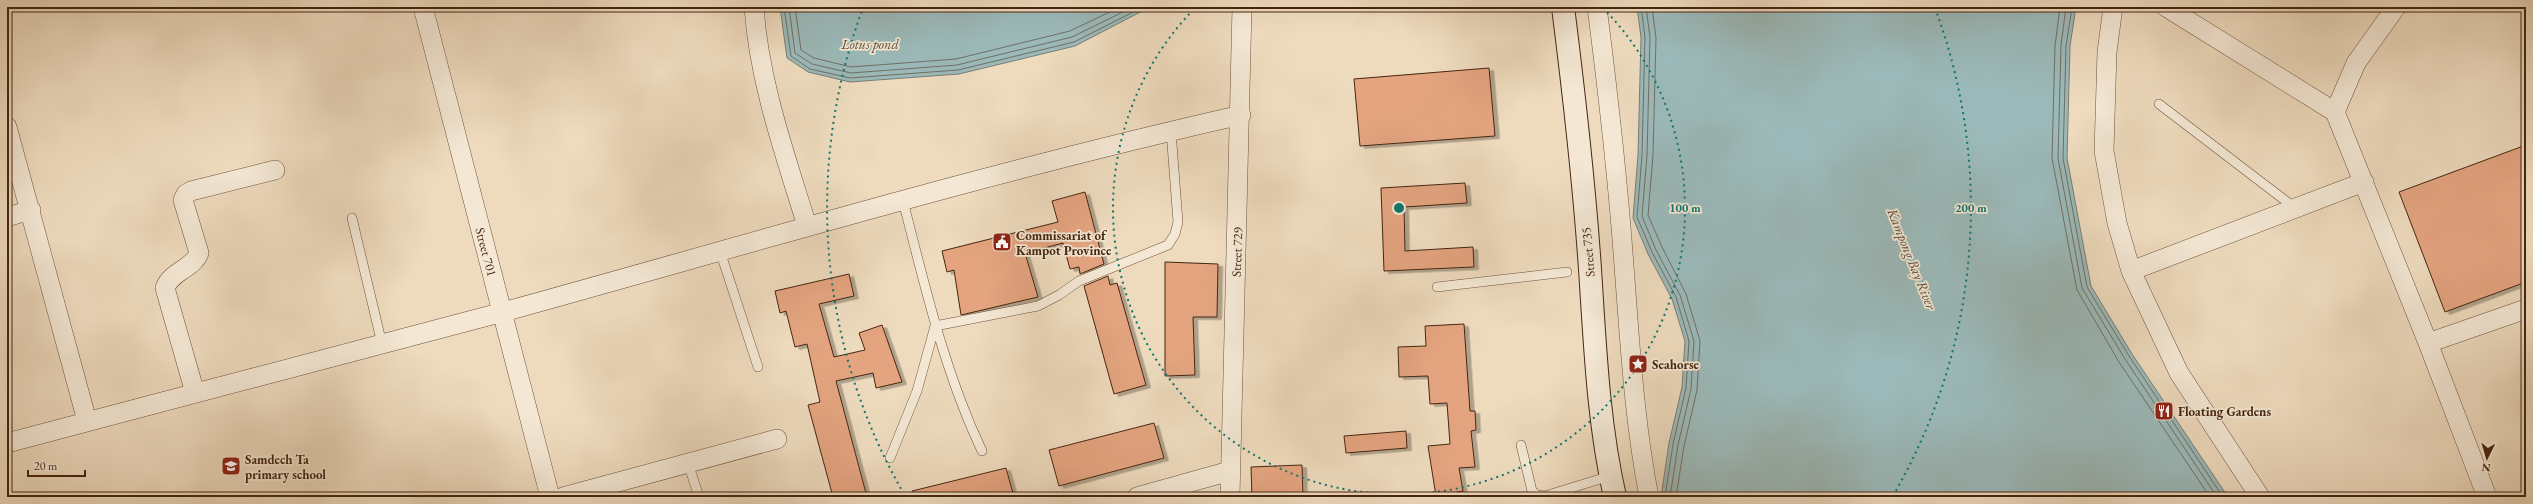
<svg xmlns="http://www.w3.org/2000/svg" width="2533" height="504" viewBox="0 0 2533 504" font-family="'EB Garamond',serif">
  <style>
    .water { fill: #9bb9b9; stroke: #797e75 }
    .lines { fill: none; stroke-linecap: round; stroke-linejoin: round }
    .shore { stroke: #706f64; stroke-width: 1 }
    .building { fill: #e4a480; stroke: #452510; filter: url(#shadow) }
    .lane-casing { stroke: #6f523c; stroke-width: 10 }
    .street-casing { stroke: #6f523c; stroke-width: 20 }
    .secondary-casing { stroke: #452510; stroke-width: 24 }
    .lane { stroke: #f4e8d5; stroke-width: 9 }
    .street { stroke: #f4e8d5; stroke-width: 19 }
    .secondary { stroke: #f4e8d5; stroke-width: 22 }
    .ring { fill: none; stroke: #0f766e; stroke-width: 2; stroke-dasharray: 2 4 }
    .labels { text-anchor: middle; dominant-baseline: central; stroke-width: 3.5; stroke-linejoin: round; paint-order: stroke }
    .poi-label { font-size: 13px; font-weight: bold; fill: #452510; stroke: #f4e8d5; text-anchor: start }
    .street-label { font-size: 13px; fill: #452510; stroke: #f4e8d5 }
    .water-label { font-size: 14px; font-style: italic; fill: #5a4a3a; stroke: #f4e8d5 }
    .centre { fill: #0f766e; stroke: #f4e8d5; stroke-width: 2 }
    .ring-label { font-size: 12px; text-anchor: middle; font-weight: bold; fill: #0f766e; stroke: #f4e8d5; stroke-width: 3.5; stroke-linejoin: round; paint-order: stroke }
  </style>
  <defs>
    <filter id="shadow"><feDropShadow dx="4.5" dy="2.5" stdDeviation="0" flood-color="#0004"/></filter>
  </defs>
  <rect width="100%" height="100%" fill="#eedbbe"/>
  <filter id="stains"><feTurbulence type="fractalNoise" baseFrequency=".005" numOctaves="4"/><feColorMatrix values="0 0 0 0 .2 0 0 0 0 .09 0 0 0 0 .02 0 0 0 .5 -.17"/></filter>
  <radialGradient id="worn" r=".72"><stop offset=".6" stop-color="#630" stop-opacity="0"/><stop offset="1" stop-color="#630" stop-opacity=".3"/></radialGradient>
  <path class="water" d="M780,7H1150L1075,46L959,74L850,82L808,72L787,58Z
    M1637,7H2076L2070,46L2067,158L2091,286L2132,354L2228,497H1661L1669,443L1682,387L1685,341L1672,299L1648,254L1633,218L1638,155L1641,37Z"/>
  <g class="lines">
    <path class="shore" d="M784,7L791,56L810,69L850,78L958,70L1074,42L1143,7
      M789,7L795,53L812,64L851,73L957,65L1072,37L1133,7
      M795,7L801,50L814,58L851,67L956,59L1070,31L1120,7
      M1641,7L1645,37L1642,155L1637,217L1652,252L1676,297L1689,341L1686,388L1673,444L1665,497
      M1646,7L1650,37L1647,155L1642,216L1656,250L1680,295L1694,341L1691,389L1678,445L1670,497
      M1652,7L1656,38L1653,155L1648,215L1662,247L1686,294L1700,341L1697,390L1684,446L1676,497
      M2060,7L2055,46L2052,158L2077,290L2119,362L2210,497
      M2066,7L2061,45L2058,158L2082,288L2125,359L2217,497
      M2072,7L2066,46L2063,158L2087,287L2129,356L2223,497"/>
  </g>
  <path class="building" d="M1489,68L1495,136L1360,146L1354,79Z
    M2526,145V282L2445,312L2399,192Z
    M1465,183L1467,203L1404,207L1405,251L1473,247L1474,267L1384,271L1381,188Z
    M1085,192L1104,264L1080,274L1079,267L1070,269L1063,243L1025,253L1038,297L961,315L954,270L947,272L942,251L1058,222L1052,201Z
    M1165,262L1218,264L1217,317H1193L1195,375L1165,376Z
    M849,274L854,296L819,304L834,357L865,350L859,333L882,325L902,382L876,388L873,373L836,381L867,497H833L808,405L820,402L807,344L795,347L786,311L780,313L775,291Z
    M1108,276L1110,285L1117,283L1146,385L1114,394L1084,286Z
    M1464,324L1470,411H1475L1476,430L1471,431L1475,467L1459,468L1463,491L1436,496L1428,446L1450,444L1447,403L1430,404L1428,376L1399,377L1398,347L1426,346L1425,326Z
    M1154,423L1164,458L1059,486L1049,450Z
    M1406,431L1407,448L1346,453L1344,436Z
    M1302,465L1303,497H1252L1251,467Z
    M1006,468L1014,497H913L912,491Z"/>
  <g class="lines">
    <g class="lane-casing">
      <path id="lane" d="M2159,104L2295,208
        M903,201C925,286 944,371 982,451
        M352,218L382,344
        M720,251L758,367
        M1437,287L1567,272
        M1521,445L1532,491L1537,495L1545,496L1610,476
        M890,458L917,391L935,326L1038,306L1059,295L1079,281L1168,245L1175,234L1178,222L1171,131
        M688,463L699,497"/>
    </g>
    <g class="street-casing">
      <path id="street" d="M423,7L550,497
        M754,7C759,82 785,154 807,226
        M1597,7C1608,93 1618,179 1624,266C1630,343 1634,420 1649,497
        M2113,7L2107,52L2104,151L2117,223L2131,271L2179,373L2260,497
        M2166,7L2335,112
        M2396,7L2356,63L2335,112L2428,343L2487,497
        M7,127L87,421
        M7,217L31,210
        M2131,271L2364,182
        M2428,343L2526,309
        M195,393L165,288C171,271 193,269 199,253L183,200L186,194L191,191L275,170
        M7,443C172,398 338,357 503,312C749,244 993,171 1241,115
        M563,497L777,439
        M1137,497L1230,471
        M1230,497L1242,7"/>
    </g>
    <g class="secondary-casing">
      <path id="secondary" d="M1563,7C1574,94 1584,181 1590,269C1595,345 1598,422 1615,497"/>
    </g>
    <use href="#lane" class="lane"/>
    <use href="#street" class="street"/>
    <use href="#secondary" class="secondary"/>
  </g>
  <g class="ring">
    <path d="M1603 8A286 286 0 1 1 1195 8"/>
    <path d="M904 494A572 572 0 0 1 863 8M1935 8A572 572 0 0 1 1894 494"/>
  </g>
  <defs>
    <g id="civic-square" transform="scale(1)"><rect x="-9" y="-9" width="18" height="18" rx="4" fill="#8f2418" stroke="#f4e8d5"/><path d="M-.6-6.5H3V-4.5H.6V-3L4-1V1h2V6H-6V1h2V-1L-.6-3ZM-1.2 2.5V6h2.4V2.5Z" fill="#fff"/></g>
    <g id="sight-square" transform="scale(1)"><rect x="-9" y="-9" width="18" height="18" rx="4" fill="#8f2418" stroke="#f4e8d5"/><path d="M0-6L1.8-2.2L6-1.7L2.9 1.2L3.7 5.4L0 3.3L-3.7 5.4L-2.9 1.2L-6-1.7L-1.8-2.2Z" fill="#fff"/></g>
    <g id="restaurant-square" transform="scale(1)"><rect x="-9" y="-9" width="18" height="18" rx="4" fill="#8f2418" stroke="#f4e8d5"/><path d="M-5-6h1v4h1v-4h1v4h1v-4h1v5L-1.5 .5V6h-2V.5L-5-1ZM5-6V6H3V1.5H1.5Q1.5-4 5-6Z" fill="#fff"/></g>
    <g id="school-square" transform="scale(1)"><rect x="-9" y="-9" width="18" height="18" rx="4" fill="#8f2418" stroke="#f4e8d5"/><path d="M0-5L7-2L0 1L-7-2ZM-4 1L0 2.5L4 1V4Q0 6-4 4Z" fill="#fff"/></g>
  </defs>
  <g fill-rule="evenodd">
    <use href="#civic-square" x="1002" y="242"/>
    <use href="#sight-square" x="1638" y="364"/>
    <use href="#restaurant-square" x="2164" y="411"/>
    <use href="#school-square" x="231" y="466"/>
  </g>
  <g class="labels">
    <g class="poi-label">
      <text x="1016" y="235">Commissariat of<tspan x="1016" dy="15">Kampot Province</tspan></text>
      <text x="1652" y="364">Seahorse</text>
      <text x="2178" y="411">Floating Gardens</text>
      <text x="245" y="459">Samdech Ta<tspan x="245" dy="15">primary school</tspan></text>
    </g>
    <g class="street-label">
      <text transform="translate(486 252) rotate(75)">Street 701</text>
      <text transform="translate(1237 252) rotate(-88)">Street 729</text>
      <text transform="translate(1588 252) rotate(-95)">Street 735</text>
    </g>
    <g class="water-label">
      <text x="870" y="44">Lotus pond</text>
      <text transform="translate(1912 259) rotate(68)">Kampong Bay River</text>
    </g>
  </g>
  <circle cx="1399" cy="208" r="6" class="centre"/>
  <g class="ring-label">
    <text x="1685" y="212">100 m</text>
    <text x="1971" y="212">200 m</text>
  </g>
  <rect width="2533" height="504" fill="none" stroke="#eedbbe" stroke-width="24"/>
  <rect x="8" y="8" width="2517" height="488" fill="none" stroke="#452510" stroke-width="2"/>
  <rect x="12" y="12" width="2509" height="480" fill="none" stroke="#452510"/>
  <g transform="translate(2487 458) rotate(185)" stroke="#f4e8d5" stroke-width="3" paint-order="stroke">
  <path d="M0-3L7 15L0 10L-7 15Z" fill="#452510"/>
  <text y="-6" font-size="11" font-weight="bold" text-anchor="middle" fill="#452510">N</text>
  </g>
  <path d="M28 470v6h57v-6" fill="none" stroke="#452510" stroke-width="2"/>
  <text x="34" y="470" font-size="12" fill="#452510" stroke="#f4e8d5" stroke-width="3" paint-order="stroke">20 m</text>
  <rect width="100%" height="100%" filter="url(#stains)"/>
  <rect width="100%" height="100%" fill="url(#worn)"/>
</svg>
